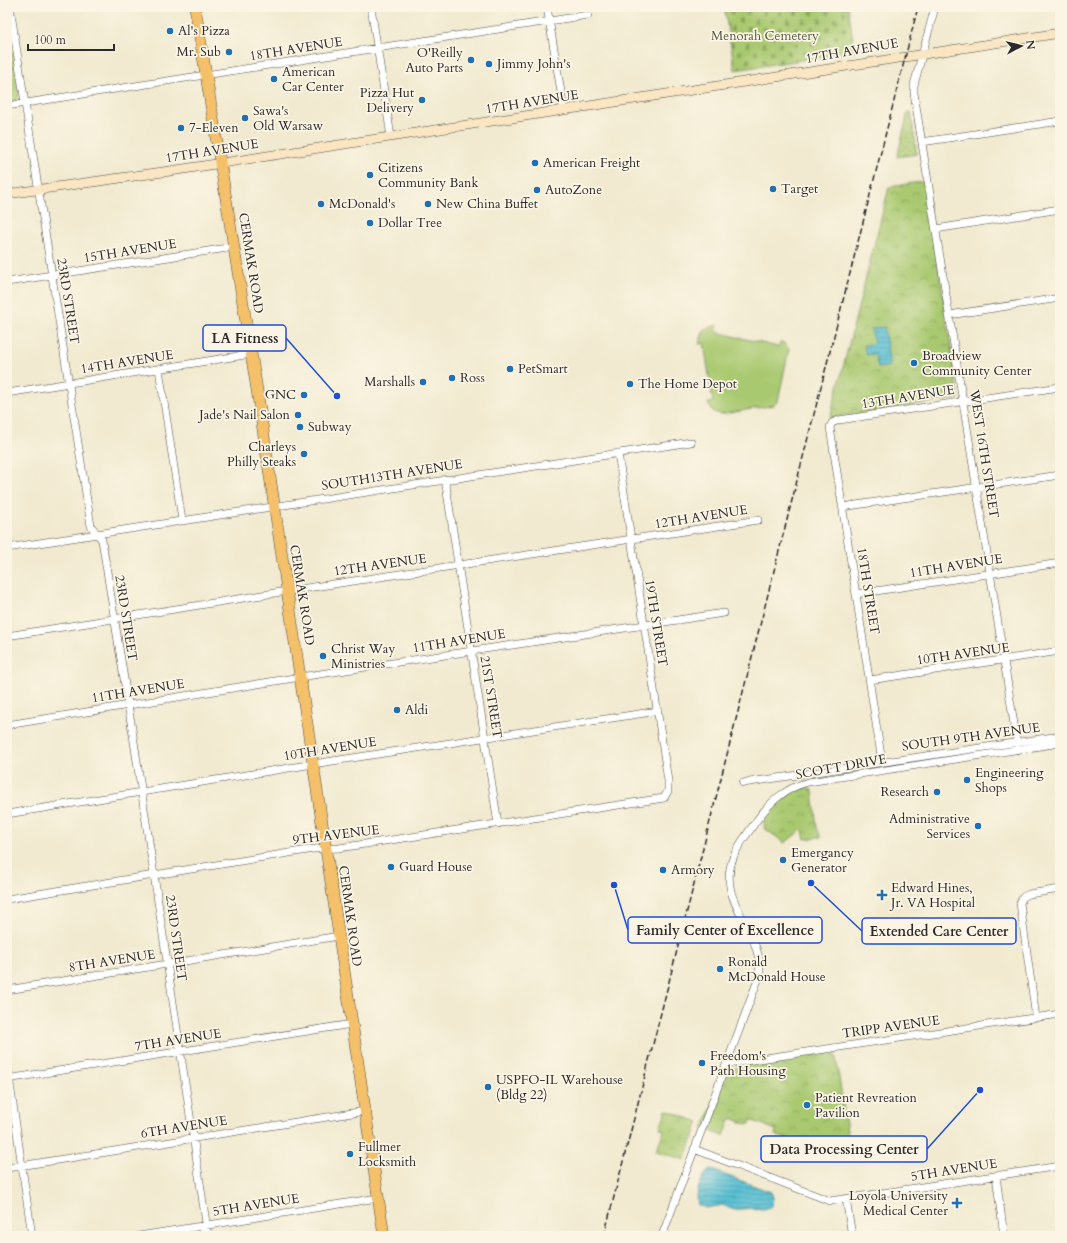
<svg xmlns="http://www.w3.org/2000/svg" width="1067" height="1243" viewBox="0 0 1067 1243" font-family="Cardo,serif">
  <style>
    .grass { fill: #a9c970; stroke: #6a7a4e }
    .cemetery { fill: url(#cemetery-stones); stroke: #6a7a4e }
    .park { fill: url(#park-crowns); stroke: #6a7a4e }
    .garden { fill: url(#garden-dots); stroke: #6a7a4e }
    .water { fill: url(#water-rules); stroke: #40757f }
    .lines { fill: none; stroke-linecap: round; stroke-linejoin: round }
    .street-casing { stroke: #494844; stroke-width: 8 }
    .secondary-casing { stroke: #494844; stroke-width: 10 }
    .primary-casing { stroke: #494844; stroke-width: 12 }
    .street { stroke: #fff; stroke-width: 7 }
    .secondary { stroke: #fbe6c3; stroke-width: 9 }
    .primary { stroke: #f4c16a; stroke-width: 11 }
    .rail { stroke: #2b2b2b; stroke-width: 1.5; stroke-dasharray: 6 3; stroke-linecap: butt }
    .poi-dot { fill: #1f6fb2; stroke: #fcf5e5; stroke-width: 1.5 }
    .labels { text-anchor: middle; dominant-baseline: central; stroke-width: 3.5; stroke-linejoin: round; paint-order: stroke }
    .poi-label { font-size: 13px; fill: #2b2b2b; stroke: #fcf5e5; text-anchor: start }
    .park-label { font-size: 13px; fill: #515a40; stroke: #fcf5e5 }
    .street-label { font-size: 13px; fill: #2b2b2b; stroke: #fcf5e5 }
    .leader { fill: none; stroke: #1d4ed8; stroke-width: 1.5 }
    .callout-dot { fill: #1d4ed8; stroke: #fcf5e5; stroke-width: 1.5 }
    .callout { fill: #fcf5e5; stroke: #1d4ed8; stroke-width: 1.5 }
    .callout-label { font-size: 14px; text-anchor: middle; font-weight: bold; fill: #2b2b2b }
  </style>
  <defs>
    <pattern id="cemetery-stones" width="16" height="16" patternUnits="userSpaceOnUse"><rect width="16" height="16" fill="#a9c970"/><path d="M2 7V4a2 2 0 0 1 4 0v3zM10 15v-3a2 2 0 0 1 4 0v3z" fill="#8aa35c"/></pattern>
    <pattern id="park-crowns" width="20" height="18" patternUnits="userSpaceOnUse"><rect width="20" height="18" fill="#a9c970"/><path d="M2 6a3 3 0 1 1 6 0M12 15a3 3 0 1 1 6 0" fill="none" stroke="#8aa35c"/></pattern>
    <pattern id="garden-dots" width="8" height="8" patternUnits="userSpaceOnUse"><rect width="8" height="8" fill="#a9c970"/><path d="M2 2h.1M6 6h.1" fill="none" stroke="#8aa35c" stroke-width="1.8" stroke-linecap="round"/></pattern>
    <pattern id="water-rules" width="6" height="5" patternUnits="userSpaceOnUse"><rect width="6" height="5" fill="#56bfd3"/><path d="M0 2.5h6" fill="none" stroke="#479bab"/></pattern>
  </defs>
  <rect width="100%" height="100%" fill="#fcf5e5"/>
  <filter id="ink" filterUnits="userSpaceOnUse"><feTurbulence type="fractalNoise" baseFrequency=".025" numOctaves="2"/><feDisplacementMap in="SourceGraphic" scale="8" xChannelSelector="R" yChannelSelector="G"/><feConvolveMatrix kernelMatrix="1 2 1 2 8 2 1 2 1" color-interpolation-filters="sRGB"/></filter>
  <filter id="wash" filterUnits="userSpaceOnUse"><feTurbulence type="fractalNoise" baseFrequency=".012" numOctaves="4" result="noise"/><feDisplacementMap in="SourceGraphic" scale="16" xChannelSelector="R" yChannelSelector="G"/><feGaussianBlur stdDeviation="0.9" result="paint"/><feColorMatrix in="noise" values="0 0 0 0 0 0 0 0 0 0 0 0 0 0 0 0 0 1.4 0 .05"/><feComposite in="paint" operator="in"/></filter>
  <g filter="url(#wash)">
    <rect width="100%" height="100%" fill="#f1ead0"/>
    <path class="grass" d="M716,325L718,326L717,332L778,347L780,342H783L789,349L778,401L774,405L725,414C716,415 711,411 708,403L713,402L704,343L699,344L704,329Z"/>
    <path class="cemetery" d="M724,7H848L855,52L735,70Z"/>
    <path class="park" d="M7,16L19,95L16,101L7,102Z
      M925,181L959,398L830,418L889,187Z
      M808,787L813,791L817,828L821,837L805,839L803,831L801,830L785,843L764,828C765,824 763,823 764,819C771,803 791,791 808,787Z
      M835,1051L849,1144L832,1146L831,1155L775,1135L776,1130L751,1120L749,1125L731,1118L724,1136L703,1129L726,1073L741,1065Z
      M666,1110L699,1122L685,1160L656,1151L664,1130L660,1128Z"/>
    <path class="garden" d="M908,112H911L917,154L897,157Z"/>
    <path class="water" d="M884,327L890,366L878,368L875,354L866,355L864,345L874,343L871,329Z
      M709,1170H712L771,1192L773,1197L772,1206L764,1209L751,1208L734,1210L723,1205L706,1208L698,1205C695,1194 700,1178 709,1170Z"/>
  </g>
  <g filter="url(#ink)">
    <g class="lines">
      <g class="street-casing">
        <path id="street" d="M10,7L91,526L102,540L135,748L208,1236
          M371,7L391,137
          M547,7L564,110
          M935,7L914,85V93L1017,743
          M7,106L588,15
          M922,142L1060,121
          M936,229L1060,209
          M7,282L234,247
          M949,315L1060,298
          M159,369L182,520
          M7,393L251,354
          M445,479L498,824
          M842,507L1060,475
          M7,548L691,442
          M856,594L1060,563
          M7,636L287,591L758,520
          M870,680L1060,651
          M7,725L300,677L724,613
          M882,762L830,427L832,423L839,420L1060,387
          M743,783L1060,736
          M7,814L313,764L658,711
          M7,899L283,854L314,849L339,848L664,798L668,791V781L618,453
          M7,990L339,936
          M1036,1018L1020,903L1023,897L1029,894L1060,889
          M7,1063L32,1236
          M726,1064L1060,1014
          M7,1079L352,1024
          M694,1149L830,1201L1060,1166
          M7,1168L365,1111
          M996,1176L1004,1236
          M846,1199L852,1236
          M139,1236L378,1198
          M662,1236L759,977C766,932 715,903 733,858C737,846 747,835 754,824C769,803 783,789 808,782L1060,743"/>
      </g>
      <g class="secondary-casing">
        <path id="secondary" d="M7,194L177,170L1060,33"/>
      </g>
      <g class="primary-casing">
        <path id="primary" d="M195,7L257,390L384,1236"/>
      </g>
      <use href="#street" class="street"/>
      <use href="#secondary" class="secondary"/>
      <use href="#primary" class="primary"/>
      <path class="rail" d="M604,1236L918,7"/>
    </g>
  </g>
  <g class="poi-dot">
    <circle cx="170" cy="31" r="4"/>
    <circle cx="229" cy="52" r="4"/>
    <circle cx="471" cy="60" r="4"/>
    <circle cx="489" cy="64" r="4"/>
    <circle cx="274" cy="79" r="4"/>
    <circle cx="422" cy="100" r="4"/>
    <circle cx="245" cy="118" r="4"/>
    <circle cx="181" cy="128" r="4"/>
    <circle cx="535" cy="163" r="4"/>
    <circle cx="370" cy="175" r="4"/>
    <circle cx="773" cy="189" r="4"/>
    <circle cx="537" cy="190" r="4"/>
    <circle cx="321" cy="204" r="4"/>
    <circle cx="428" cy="204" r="4"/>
    <circle cx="370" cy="223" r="4"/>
    <circle cx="914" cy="363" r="4"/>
    <circle cx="510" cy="369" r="4"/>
    <circle cx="452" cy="378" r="4"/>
    <circle cx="423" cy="382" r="4"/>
    <circle cx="630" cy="384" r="4"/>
    <circle cx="304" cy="395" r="4"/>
    <circle cx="298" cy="415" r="4"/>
    <circle cx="300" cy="427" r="4"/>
    <circle cx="304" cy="454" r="4"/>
    <circle cx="323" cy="656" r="4"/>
    <circle cx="397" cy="710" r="4"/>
    <circle cx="967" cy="780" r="4"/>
    <circle cx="937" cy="792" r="4"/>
    <circle cx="978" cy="826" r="4"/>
    <circle cx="783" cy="860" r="4"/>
    <circle cx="391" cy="867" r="4"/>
    <circle cx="663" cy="870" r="4"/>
    <path d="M880 889h4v4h4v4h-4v4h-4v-4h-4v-4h4z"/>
    <circle cx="720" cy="969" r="4"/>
    <circle cx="702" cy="1063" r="4"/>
    <circle cx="488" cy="1087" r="4"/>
    <circle cx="807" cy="1105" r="4"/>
    <circle cx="350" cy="1154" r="4"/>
    <path d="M955 1197h4v4h4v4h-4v4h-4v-4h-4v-4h4z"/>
  </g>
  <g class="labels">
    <g class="poi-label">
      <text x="178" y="31">Al's Pizza</text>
      <text x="221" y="52" text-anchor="end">Mr. Sub</text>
      <text x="463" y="53" text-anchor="end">O'Reilly<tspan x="463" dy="15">Auto Parts</tspan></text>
      <text x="497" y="64">Jimmy John's</text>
      <text x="282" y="72">American<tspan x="282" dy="15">Car Center</tspan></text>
      <text x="414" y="93" text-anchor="end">Pizza Hut<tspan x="414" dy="15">Delivery</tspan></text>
      <text x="253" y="111">Sawa's<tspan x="253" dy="15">Old Warsaw</tspan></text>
      <text x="189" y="128">7-Eleven</text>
      <text x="543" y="163">American Freight</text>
      <text x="378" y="168">Citizens<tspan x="378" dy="15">Community Bank</tspan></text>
      <text x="781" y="189">Target</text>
      <text x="545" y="190">AutoZone</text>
      <text x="329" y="204">McDonald's</text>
      <text x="436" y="204">New China Buffet</text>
      <text x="378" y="223">Dollar Tree</text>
      <text x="922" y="356">Broadview<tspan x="922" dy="15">Community Center</tspan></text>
      <text x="518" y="369">PetSmart</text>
      <text x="460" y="378">Ross</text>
      <text x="415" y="382" text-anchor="end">Marshalls</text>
      <text x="638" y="384">The Home Depot</text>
      <text x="296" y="395" text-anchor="end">GNC</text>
      <text x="290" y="415" text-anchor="end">Jade's Nail Salon</text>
      <text x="308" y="427">Subway</text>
      <text x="296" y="447" text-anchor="end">Charleys<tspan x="296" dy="15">Philly Steaks</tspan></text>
      <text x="331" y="649">Christ Way<tspan x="331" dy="15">Ministries</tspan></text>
      <text x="405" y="710">Aldi</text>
      <text x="975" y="773">Engineering<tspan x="975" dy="15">Shops</tspan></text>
      <text x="929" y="792" text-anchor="end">Research</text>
      <text x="970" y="819" text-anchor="end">Administrative<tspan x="970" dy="15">Services</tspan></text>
      <text x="791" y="853">Emergancy<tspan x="791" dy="15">Generator</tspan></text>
      <text x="399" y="867">Guard House</text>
      <text x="671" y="870">Armory</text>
      <text x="891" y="888">Edward Hines,<tspan x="891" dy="15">Jr. VA Hospital</tspan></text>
      <text x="728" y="962">Ronald<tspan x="728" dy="15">McDonald House</tspan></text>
      <text x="710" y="1056">Freedom's<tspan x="710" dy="15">Path Housing</tspan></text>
      <text x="496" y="1080">USPFO-IL Warehouse<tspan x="496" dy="15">(Bldg 22)</tspan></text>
      <text x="815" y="1098">Patient Revreation<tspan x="815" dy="15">Pavilion</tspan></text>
      <text x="358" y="1147">Fullmer<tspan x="358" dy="15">Locksmith</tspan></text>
      <text x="948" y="1196" text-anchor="end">Loyola University<tspan x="948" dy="15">Medical Center</tspan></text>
    </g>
    <g class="park-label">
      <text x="765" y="36">Menorah Cemetery</text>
    </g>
    <g class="street-label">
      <text transform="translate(296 49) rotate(-9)">18TH AVENUE</text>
      <text transform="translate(852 51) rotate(-10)">17TH AVENUE</text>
      <text transform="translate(532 102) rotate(-9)">17TH AVENUE</text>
      <text transform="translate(212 151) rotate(-9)">17TH AVENUE</text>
      <text transform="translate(130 251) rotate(-9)">15TH AVENUE</text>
      <text transform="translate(251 263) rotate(81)">CERMAK ROAD</text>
      <text transform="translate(68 301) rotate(81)">23RD STREET</text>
      <text transform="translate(127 362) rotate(-9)">14TH AVENUE</text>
      <text transform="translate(908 397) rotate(-9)">13TH AVENUE</text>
      <text transform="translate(984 454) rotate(81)">WEST 16TH STREET</text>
      <text transform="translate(392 475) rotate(-9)">SOUTH13TH AVENUE</text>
      <text transform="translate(701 517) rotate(-9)">12TH AVENUE</text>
      <text transform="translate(380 565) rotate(-8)">12TH AVENUE</text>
      <text transform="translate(956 566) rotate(-9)">11TH AVENUE</text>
      <text transform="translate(868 591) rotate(81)">18TH STREET</text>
      <text transform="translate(302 595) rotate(81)">CERMAK ROAD</text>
      <text transform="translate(126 618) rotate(81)">23RD STREET</text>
      <text transform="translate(656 623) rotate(81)">19TH STREET</text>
      <text transform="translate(459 641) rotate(-9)">11TH AVENUE</text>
      <text transform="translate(963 654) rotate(-8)">10TH AVENUE</text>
      <text transform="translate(138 691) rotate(-9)">11TH AVENUE</text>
      <text transform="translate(491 697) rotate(81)">21ST STREET</text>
      <text transform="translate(971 737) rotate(-8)">SOUTH 9TH AVENUE</text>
      <text transform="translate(330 749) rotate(-9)">10TH AVENUE</text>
      <text transform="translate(841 767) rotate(-10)">SCOTT DRIVE</text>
      <text transform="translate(336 835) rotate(-7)">9TH AVENUE</text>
      <text transform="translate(350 916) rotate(82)">CERMAK ROAD</text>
      <text transform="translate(176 938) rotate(82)">23RD STREET</text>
      <text transform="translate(112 961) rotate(-9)">8TH AVENUE</text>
      <text transform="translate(891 1027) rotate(-8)">TRIPP AVENUE</text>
      <text transform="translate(178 1040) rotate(-9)">7TH AVENUE</text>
      <text transform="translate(184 1127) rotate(-9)">6TH AVENUE</text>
      <text transform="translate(954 1170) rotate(-9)">5TH AVENUE</text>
      <text transform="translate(256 1205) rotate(-9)">5TH AVENUE</text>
    </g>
  </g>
  <path class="leader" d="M337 396L286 338M614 885L628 930M811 883L862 931M980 1090L927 1149"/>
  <g class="callout-dot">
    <circle cx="337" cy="396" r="4"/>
    <circle cx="614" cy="885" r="4"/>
    <circle cx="811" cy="883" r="4"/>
    <circle cx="980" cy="1090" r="4"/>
  </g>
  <g class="callout">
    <rect x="203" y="325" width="83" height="26" rx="4"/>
    <rect x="628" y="917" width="194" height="26" rx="4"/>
    <rect x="862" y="918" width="154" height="26" rx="4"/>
    <rect x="761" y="1136" width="166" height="26" rx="4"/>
  </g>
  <g class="callout-label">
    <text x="245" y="343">LA Fitness</text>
    <text x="725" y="935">Family Center of Excellence</text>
    <text x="939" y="936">Extended Care Center</text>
    <text x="844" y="1154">Data Processing Center</text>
  </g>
  <rect width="1067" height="1243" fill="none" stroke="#fcf5e5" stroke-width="24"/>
  <g transform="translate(1021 46) rotate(83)" stroke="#fcf5e5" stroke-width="3" paint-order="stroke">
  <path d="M0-3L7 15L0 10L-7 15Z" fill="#2b2b2b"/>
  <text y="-6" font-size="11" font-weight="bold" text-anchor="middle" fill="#2b2b2b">N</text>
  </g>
  <path d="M28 44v6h86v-6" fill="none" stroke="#2b2b2b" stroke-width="2"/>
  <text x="34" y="44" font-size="12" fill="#2b2b2b" stroke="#fcf5e5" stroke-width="3" paint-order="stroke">100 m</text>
</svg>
